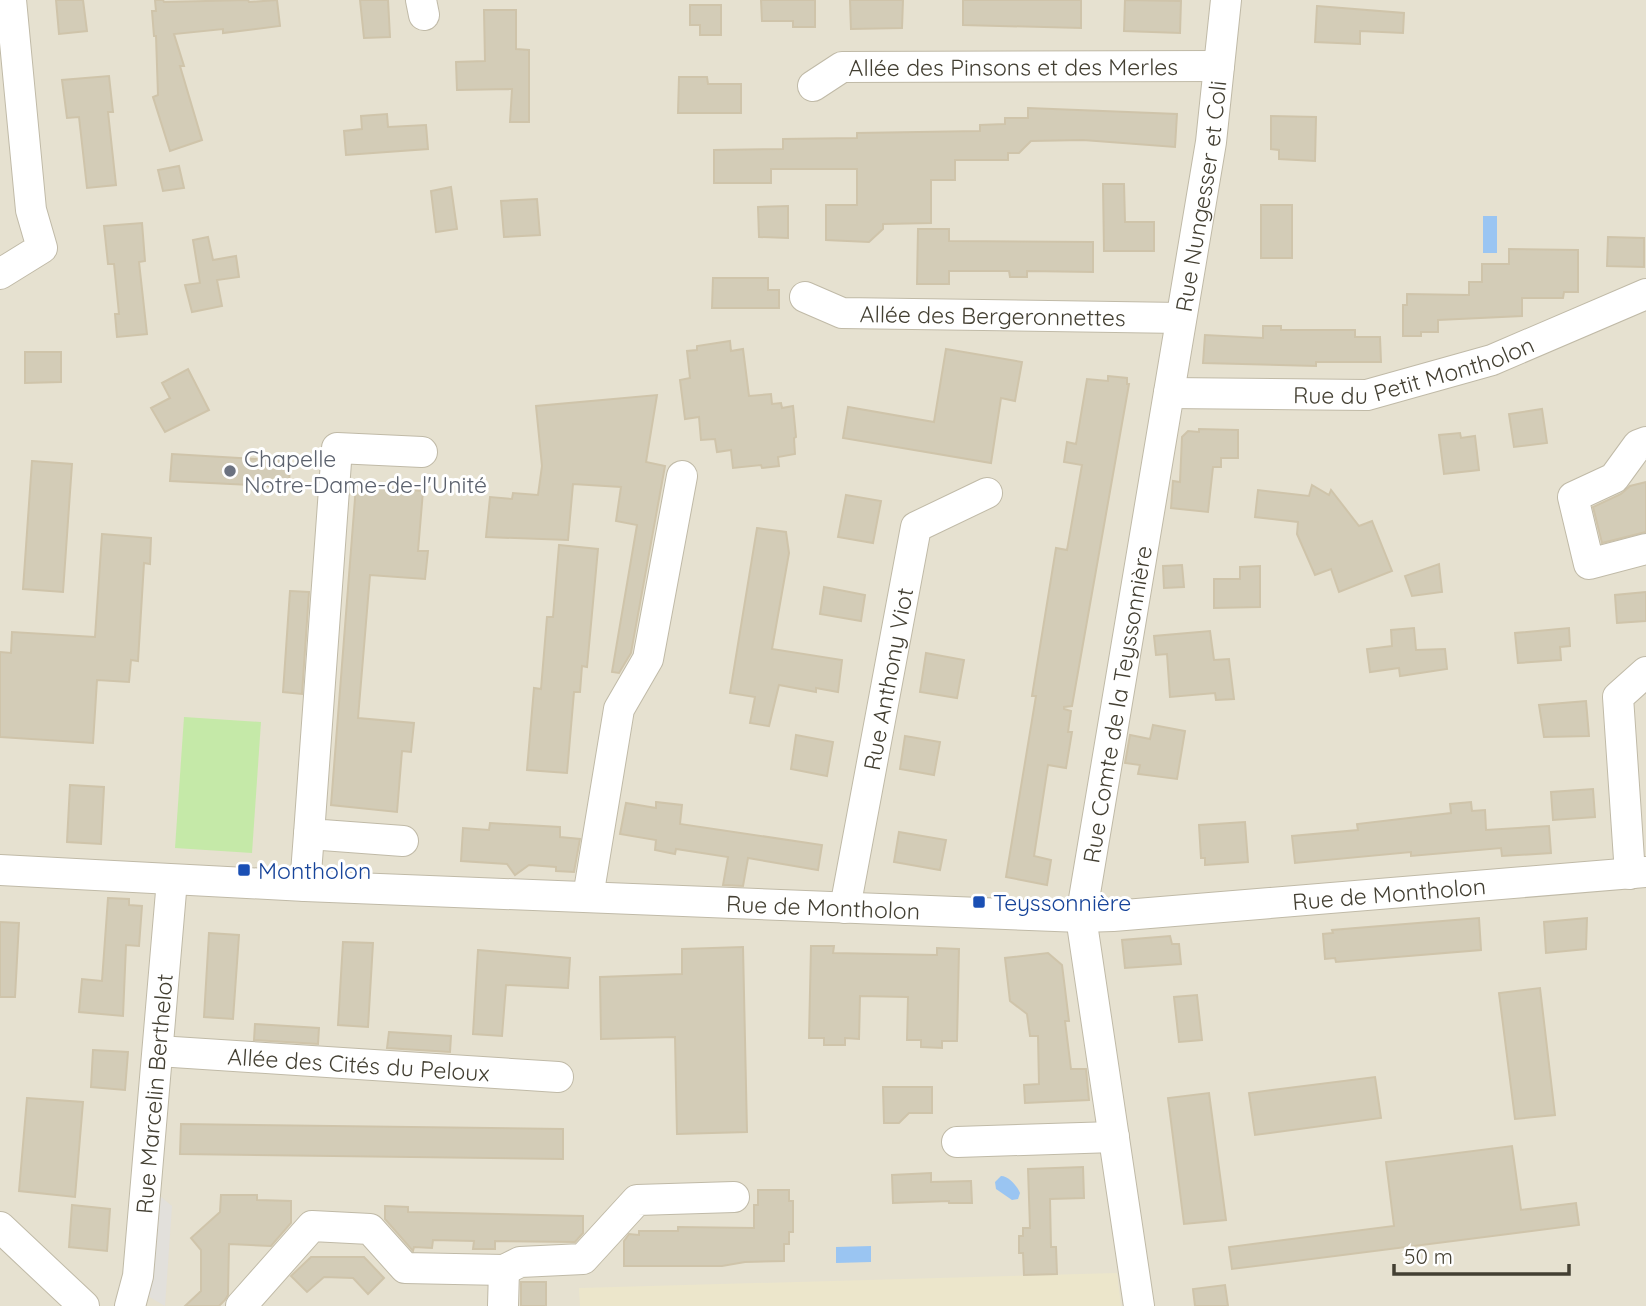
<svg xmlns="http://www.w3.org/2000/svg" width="1646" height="1306" viewBox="0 0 1646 1306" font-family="Quicksand,sans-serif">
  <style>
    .residential { fill: #e6e1d0 }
    .education { fill: #ece6cb }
    .garden { fill: #c5e9a8 }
    .parking { fill: #e2e0db }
    .water { fill: #9ac5f2 }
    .building { fill: #d3ccb7; stroke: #cfc4aa; stroke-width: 2 }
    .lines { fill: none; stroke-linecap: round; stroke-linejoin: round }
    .minor-casing { stroke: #c0baa7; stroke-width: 32 }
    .minor { stroke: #fff; stroke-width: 30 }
    .worship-dot { fill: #6b7280; stroke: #fff; stroke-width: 2.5 }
    .transit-dot { fill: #1a4fb4; stroke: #fff; stroke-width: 2.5 }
    .labels { text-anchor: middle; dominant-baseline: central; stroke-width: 6; stroke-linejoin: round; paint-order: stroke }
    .street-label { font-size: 23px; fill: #433f32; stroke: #fff }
    .worship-label { font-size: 23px; fill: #5b616d; stroke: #fff; text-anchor: start }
    .transit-label { font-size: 23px; fill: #164399; stroke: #fff; text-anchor: start }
  </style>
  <rect width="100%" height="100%" fill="#f2efe2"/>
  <path class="residential" d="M0,0H1646V1306H0Z"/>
  <path class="education" d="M1117,1273L1121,1306H580L579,1288Z"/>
  <path class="garden" d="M184,717L261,722L252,853L175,848Z"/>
  <path class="parking" d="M154,1191L172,1206L165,1306L146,1295Z"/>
  <path class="water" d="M1483,216H1497V253H1483Z
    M1001,1176C1009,1176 1017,1186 1020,1193L1018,1199L1012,1200L996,1189L995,1182Z
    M871,1246V1262L836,1263V1247Z"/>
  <path class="building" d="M56,0H83L87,31L59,34Z
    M155,0H163L164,2L248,0L249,2L277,0L280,26L223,33V29L174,34L184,66H180L202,140L170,151L153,97L158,95L156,36H154L152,11H156Z
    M360,0H388L390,37L364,38Z
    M761,0H815V27H793V21H762Z
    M850,0H903L902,28L851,29Z
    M963,0H1081V28L963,25Z
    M1125,0L1181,1L1180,33L1124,31Z
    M690,5H721V35H700V25H690Z
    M1317,6L1404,13L1403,33L1360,31V44L1315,42Z
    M484,10H516V49L529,50V122H510L512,89L457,90L456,62L485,61Z
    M109,76L113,112H108L116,185L87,188L79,117L67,118L62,80Z
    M679,77H707L708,84H741V113H678Z
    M1028,108L1177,114L1175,147L1083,140L1031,141L1019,153H1008V160H955V180H931V223L883,224V229L869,242L826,240V205H857V169H771V183H714V150L783,149V139L857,138V133L980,131V125L1005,124V118H1028Z
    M387,114L388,127L426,125L428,149L346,155L344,131L362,129L361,116Z
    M1271,116L1316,117L1315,161L1279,159V150L1271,149Z
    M179,166L184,188L163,191L158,170Z
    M1103,184H1124L1125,222H1154V251H1104Z
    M451,187L457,229L436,232L431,191Z
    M537,199L540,235L504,237L501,201Z
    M1261,205H1292V258H1261Z
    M788,206V238L759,237L758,207Z
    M142,223L145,261L139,262L147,334L117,337L115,314H119L114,264H108L104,226Z
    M918,229H949V241L1093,242V272L1027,271V277H1010L1009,271H949V284H917Z
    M208,237L213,260L236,256L239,277L217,280L222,306L192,312L185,285L200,283L193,240Z
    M1608,237L1644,238V267L1607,266Z
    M1509,249L1578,250V292H1564L1563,298H1522V316L1438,320V332H1421V336H1403V305H1407V294L1469,295V282H1482V264H1509Z
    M713,278H768V290H779V308H712Z
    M1263,326H1281V330H1355V337H1380L1381,362H1316V366L1203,363L1205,335L1263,338Z
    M730,341L731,351L743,349L749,396L771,394L772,404L781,403L782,408L793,406L796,437L794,438L795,454L778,457L779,466L762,468L761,465L733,468L731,450L717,452L715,439L701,440L699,417L685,419L680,380L690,378L687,351L697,350V346Z
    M946,349L1022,362L1015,401L1001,398L991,463L843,438L848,407L934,422Z
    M25,352H61V382L25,383Z
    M188,369L209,410L165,432L151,408L170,398L162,383Z
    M1108,376L1127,378V384H1129L1072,706L1064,707V709L1071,711L1068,732H1072L1066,768L1048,765L1034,856L1051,860L1047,885L1006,877L1036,696H1032L1056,548L1067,550L1082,465L1064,462L1067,442L1076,444L1087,379L1108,381Z
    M657,395L646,462L665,466L631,653L619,673L612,672L637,525L616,521L621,487L573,484L568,540L486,537L490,497L512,499L513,493L538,495L542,466L536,406Z
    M1542,409L1547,443L1514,447L1509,414Z
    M1199,429L1238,430V458H1221V467H1213L1208,512L1171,508L1173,481L1180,482L1182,437L1188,431L1199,432Z
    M1460,433L1461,438L1475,436L1479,470L1444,474L1439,435Z
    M172,454L290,461L289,487L170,481Z
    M32,461L72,464L63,592L23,589Z
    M1646,482V532L1602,543L1593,507L1621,494L1630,486Z
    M1312,485L1329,495L1331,490L1359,526L1372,521L1392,571L1339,592L1331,569L1315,575L1297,534L1298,522L1255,517L1258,490L1309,496Z
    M356,486L423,491L418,551H428L425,579L370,575L358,718L414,723L411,752L402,751L397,812L331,805Z
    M846,495L881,501L873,543L838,537Z
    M757,528L786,532L789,553L772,649L842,660L838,692L816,688V692L779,685L769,726L750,723L755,697L730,693Z
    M102,534L151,538L150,564L144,563L138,661L131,660L129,682L97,680L93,743L0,737V652L11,653L12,632L95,637Z
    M559,545L598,549L587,667L582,666L580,692H574L567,773L527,770L534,688L541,689L547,617H553Z
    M1439,564L1442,592L1412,596L1405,576Z
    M1182,565L1184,587L1164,588L1163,566Z
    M1260,566V607L1214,608V579H1240V567Z
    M824,587L865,595L861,621L820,614Z
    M290,591L309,592L302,694L283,692Z
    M1646,592V621L1617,623L1615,595Z
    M1414,628L1416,650L1445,649L1447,669L1400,676L1399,668L1370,672L1367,649L1392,646L1391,630Z
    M1569,628L1570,646L1560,647L1561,660L1518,663L1515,633Z
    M1210,631L1214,660L1229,659L1234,699L1216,700L1215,693L1170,697L1167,654L1156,655L1154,636Z
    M926,653L964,660L957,698L920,692Z
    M1586,701L1589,736L1544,737L1539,705Z
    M1153,725L1185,731L1177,779L1138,774L1140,765L1125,763L1130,735L1150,739Z
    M796,735L833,742L827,776L791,769Z
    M905,736L940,742L934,775L900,769Z
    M70,785L104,787L101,844L67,842Z
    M1593,789L1595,817L1553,820L1551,792Z
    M656,802L682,805L680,824L822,845L818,870L748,858L743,886L723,885L728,857L676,849L675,854L655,850L656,840L620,834L626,803L656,808Z
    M1471,802L1472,811L1485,810L1486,830L1549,826L1551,853L1502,856L1501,848L1411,856V852L1295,863L1292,836L1358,830L1357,824L1451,813L1450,804Z
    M1245,822L1248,862L1205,865V858H1201L1199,825Z
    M490,823L560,827V837L580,839L574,872L556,871V867L529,865L515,875L507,864L461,861L463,828L489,830Z
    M899,832L946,840L940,870L894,862Z
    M108,898L129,899V905L142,906L139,946L126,945L123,1016L79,1012L82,979L102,981Z
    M1479,918L1481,950L1336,962L1335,958L1325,959L1323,934L1333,933L1332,930Z
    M1587,918L1586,949L1546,953L1544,922Z
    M0,922L19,923L15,997H0Z
    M209,933L239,935L233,1019L204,1017Z
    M1170,936L1172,944H1179L1181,964L1125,968L1122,940Z
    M343,942L373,943L368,1027L338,1025Z
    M811,946H834L833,953L937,955V948L959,949L957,1041H942V1048L921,1047V1040H907L908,997L860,996L859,1039L845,1038V1045H824V1038H809Z
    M743,947L747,1132L677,1134L675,1037L601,1039L600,977L682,974V949Z
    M478,950L570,958L568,988L506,985L502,1036L473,1034Z
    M1048,953L1062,965L1069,1021H1065L1071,1069H1086L1089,1100L1025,1103L1024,1085L1039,1084L1038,1036H1030L1027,1014L1010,1001L1005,958Z
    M1540,988L1555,1115L1515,1119L1499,993Z
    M1197,995L1202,1040L1179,1042L1174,997Z
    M255,1024L319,1028L318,1044L254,1040Z
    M389,1032L451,1036L450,1052L387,1048Z
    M93,1050L128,1052L125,1090L91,1087Z
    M1375,1077L1381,1118L1255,1135L1249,1093Z
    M883,1087H932V1113H909L899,1123H884Z
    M1209,1093L1226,1220L1184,1224L1168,1098Z
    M27,1098L83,1102L75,1197L19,1191Z
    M181,1124L563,1129V1159L180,1154Z
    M1512,1146L1521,1210L1576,1203L1579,1225L1232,1269L1229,1247L1394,1226L1386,1162Z
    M1083,1167L1084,1198L1050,1199L1051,1247H1056L1057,1274L1024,1275L1023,1253H1019V1236H1023V1228H1030L1028,1169Z
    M931,1173V1182L971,1181L972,1203H949V1201L893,1203L892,1175Z
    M758,1190H789V1201H793V1232H789V1244H784V1261L745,1262L722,1266H624V1241L629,1234L639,1235V1231H678V1227L754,1228V1205H758Z
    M221,1195H257V1200L291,1201V1223L271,1246L229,1244L228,1295L225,1300L219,1306H185L201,1291V1250L191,1238L220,1212Z
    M72,1205L110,1209L107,1251L69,1247Z
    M385,1206L408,1207V1212L583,1216V1233L575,1242L495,1241V1249H473L474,1241L433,1240L432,1248L414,1247L413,1251L385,1219Z
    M311,1257H364L384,1278L368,1294L353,1278L324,1277L307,1292L291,1276Z
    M521,1282H546V1306H521Z
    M1225,1285L1228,1306H1195L1193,1289Z"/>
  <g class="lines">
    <g class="minor-casing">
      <g id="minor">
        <path d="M421,0L424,15"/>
        <path id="s1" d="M813,86L842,67L1219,66"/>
        <path d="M0,274L42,248L31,210L11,0"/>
        <path id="s2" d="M805,297L842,313L1181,318"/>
        <path id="s3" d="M1169,393L1367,395L1492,360L1646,294"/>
        <path d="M1646,442L1638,445L1614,478L1573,497L1589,564L1646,549"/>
        <path d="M403,841L309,834L337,448L422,452"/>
        <path id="s4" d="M0,870L305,886L1081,917L1113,916L1646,872"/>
        <path d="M1630,874L1618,697L1646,672"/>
        <path d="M305,886L309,834"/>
        <path d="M588,897L619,709L648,659L682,476"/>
        <path id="s5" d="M845,908L916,527L987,493"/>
        <path id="s6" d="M158,1051L558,1077"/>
        <path d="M957,1142L1114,1137"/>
        <path d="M0,1227L84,1306"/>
        <path id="s7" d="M130,1306L138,1276L172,880"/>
        <path d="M241,1306L312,1226L370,1229L405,1268L504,1270L520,1262L583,1259L637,1200L734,1197"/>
        <path d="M503,1306L504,1270"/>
        <path id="s8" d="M1139,1306L1081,917L1211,142L1226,0"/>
      </g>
    </g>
    <use href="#minor" class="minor"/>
  </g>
  <circle class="worship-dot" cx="230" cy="471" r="7"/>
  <g class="transit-dot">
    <rect x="237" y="863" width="14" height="14" rx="3.5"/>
    <rect x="972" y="895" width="14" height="14" rx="3.5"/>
  </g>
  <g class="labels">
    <g class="street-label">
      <text stroke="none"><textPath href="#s1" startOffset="206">Allée des Pinsons et des Merles</textPath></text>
      <text stroke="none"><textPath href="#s8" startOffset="1124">Rue Nungesser et Coli</textPath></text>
      <text stroke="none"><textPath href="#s2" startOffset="191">Allée des Bergeronnettes</textPath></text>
      <text stroke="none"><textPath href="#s3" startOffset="248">Rue du Petit Montholon</textPath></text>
      <text stroke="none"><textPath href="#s5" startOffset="233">Rue Anthony Viot</textPath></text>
      <text stroke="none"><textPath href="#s8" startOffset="609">Rue Comte de la Teyssonnière</textPath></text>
      <text stroke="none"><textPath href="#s4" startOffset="1391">Rue de Montholon</textPath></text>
      <text stroke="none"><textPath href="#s4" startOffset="824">Rue de Montholon</textPath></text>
      <text stroke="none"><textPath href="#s6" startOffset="201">Allée des Cités du Peloux</textPath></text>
      <text stroke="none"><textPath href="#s7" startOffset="214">Rue Marcelin Berthelot</textPath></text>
    </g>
    <g class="worship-label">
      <text x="244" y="458">Chapelle<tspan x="244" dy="26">Notre-Dame-de-l'Unité</tspan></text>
    </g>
    <g class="transit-label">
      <text x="258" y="870">Montholon</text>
      <text x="993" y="902">Teyssonnière</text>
    </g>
  </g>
  <path d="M1394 1264v10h175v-10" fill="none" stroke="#433f32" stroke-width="3.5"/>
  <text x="1404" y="1264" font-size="21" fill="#433f32" stroke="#ffffff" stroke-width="5" paint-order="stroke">50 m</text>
</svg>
